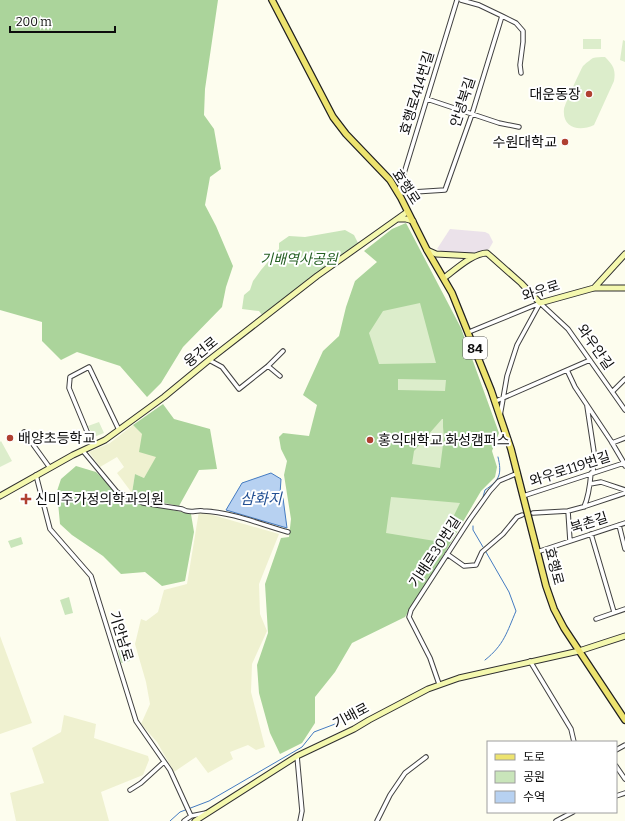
<svg xmlns="http://www.w3.org/2000/svg" width="625" height="821" viewBox="0 0 625 821" font-family="Bitter,'Noto Sans KR',serif">
  <style>
    .industrial { fill: #ebe2ea }
    .farmland { fill: #eff1d0 }
    .green { fill: #c9e5ba }
    .forest { fill: #abd49b }
    .pitch { fill: #dcedcb }
    .water { fill: #b7d1f1; stroke: #447bc1 }
    .lines { fill: none; stroke-linecap: round; stroke-linejoin: round }
    .stream { stroke: #447bc1; stroke-width: 1 }
    .street-casing { stroke: #404040; stroke-width: 5.5 }
    .secondary-casing { stroke: #2f2f2f; stroke-width: 7 }
    .primary-casing { stroke: #1e1e1e; stroke-width: 8 }
    .street { stroke: #fff; stroke-width: 3.5 }
    .secondary { stroke: #f4f8ae; stroke-width: 5 }
    .primary { stroke: #ede36f; stroke-width: 5.5 }
    .poi-dot { fill: #b04031; stroke: #fff; stroke-width: 1.5 }
    .labels { text-anchor: middle; dominant-baseline: central; stroke-width: 4; stroke-linejoin: round; paint-order: stroke }
    .shield { fill: #fff; stroke: #565656; stroke-width: 1 }
    .shield-label { font-size: 13px; font-weight: bold; fill: #0d0d0d }
    .street-label { font-size: 14px; fill: #0d0d0d; stroke: #fff }
    .poi-label { font-size: 14px; fill: #0d0d0d; stroke: #fff; text-anchor: start }
    .park-label { font-size: 14px; font-style: italic; fill: #255f23; stroke: #fff }
    .water-label { font-size: 15px; font-style: italic; fill: #214f93; stroke: #fff }
  </style>
  <rect width="100%" height="100%" fill="#fdfdee"/>
  <path class="industrial" d="M450,229L485,232L489,234L493,242L489,249L467,254L447,253L437,249Z"/>
  <path class="farmland" d="M133,425L142,434L157,457L144,478L135,474L132,493L117,473L124,467L117,457L100,467L89,452L110,443Z
    M199,511L279,534L259,584L260,614L267,631L252,664L251,692L265,747L256,750L248,745L230,752L233,759L208,773L196,757L174,772L157,742L141,724L150,704L146,682L135,644L141,619L146,621L158,612L164,590L187,584Z
    M0,636L32,723L0,734Z
    M64,715L96,724L94,738L148,756L149,760L143,775L101,792L109,821H16L10,793L44,783L32,748L61,732Z"/>
  <path class="green" d="M345,230L354,235L358,243L262,315L259,311L242,309L244,295L250,290L253,281L261,270L279,249V243L289,236L305,237Z
    M21,537L23,544L11,548L8,541Z
    M69,597L73,613L65,615L60,600Z
    M127,648L130,661L121,663L118,650Z"/>
  <path class="forest" d="M0,0H218L205,89L204,115L214,129L221,169L210,177L205,205L216,226L233,266L226,287L222,307L183,347L161,383L147,397L120,366L77,352L61,360L42,341V322L0,310Z
    M406,223L461,328L499,433L492,451L497,467L495,477L481,491L437,566L405,617L352,643L335,672L315,697V723L302,743L280,754L270,733L259,693L257,665L268,633L265,584L281,538L289,537L291,519L284,475L287,461L281,449L279,437L283,433L309,436L317,405L303,395L323,351L339,336L346,307L355,281L377,262L364,251L392,229Z
    M163,404L174,419L210,429L217,469L199,470L179,506L150,500L132,493L135,474L144,478L156,457L139,452L142,434L133,425Z
    M76,466L96,472L125,500L191,514L194,532L185,581L162,586L145,572L121,574L103,556L72,535L60,524L57,491L61,479Z"/>
  <path class="pitch" d="M583,39H601V49H583Z
    M623,40L625,41V62L620,60Z
    M605,57C613,65 616,69 614,81L594,125C579,132 562,128 564,109C565,104 580,71 583,66C585,64 590,60 593,58C596,57 601,57 605,57Z
    M420,303L436,363L379,364L369,333L383,311Z
    M398,379L446,380L445,391L398,390Z
    M442,419H443V427L444,437L440,468L412,464L414,451Z
    M99,422L104,433L94,437L88,426Z
    M1,441L12,461L0,467V442Z
    M391,497L460,503L441,542L386,533Z"/>
  <path class="water" d="M271,473L281,479L280,494L283,498L287,528L226,510L242,483Z"/>
  <g class="lines">
    <path class="stream" d="M483,497L485,490C500,480 502,474 498,457
      M473,526V530L483,547
      M485,660C504,645 507,632 516,611L509,592L486,552
      M170,821L180,812L209,801L302,747L314,732L343,721"/>
    <g class="street-casing">
      <path id="street" d="M457,0L398,193L445,190L472,114L502,16L479,5L461,0
        M502,16L516,23L523,31V42L520,65L521,73
        M427,99L499,123L519,127
        M401,182L410,192
        M540,303L568,329L625,410
        M469,332L540,303
        M209,360L222,367L239,389L268,366L283,351
        M268,366L280,376
        M567,370L575,387L611,441L624,463
        M613,391L625,379
        M496,401L590,360
        M587,406L594,452L593,473
        M500,416L507,376L517,345L540,303
        M24,432L50,468
        M612,443L625,438
        M93,446L69,388L70,377L89,367L119,430
        M83,451L117,492L143,503L182,509C189,514 195,510 203,511C231,512 260,524 288,532
        M36,475L50,529L91,576L136,721L170,770L191,816L184,821
        M590,484L601,482L625,490
        M523,496L624,463L625,466
        M584,507C589,496 590,485 591,473
        M568,511L570,541
        M533,513L568,511L583,507L625,493
        M619,525L625,549
        M591,534L614,612
        M537,552L625,523
        M447,554L464,566L476,565L482,552L503,534L517,517L522,515
        M596,619L625,609
        M530,661L571,729L574,742
        M439,684L430,658L409,617L411,610L470,519L490,491L499,481L518,473
        M616,750L625,745
        M297,756L302,811L300,821
        M616,766L625,779
        M130,790L141,783L164,762
        M616,796L625,793
        M191,816L206,813
        M377,821L390,795L405,773L426,757
        M556,821L573,812"/>
    </g>
    <g class="secondary-casing">
      <path id="secondary" d="M398,219H406L413,221
        M427,250L436,254L474,256
        M444,278C455,270 473,253 487,253L521,283L540,303L594,288H625
        M594,288L625,254
        M0,496L73,455L105,440L164,397L209,360L317,276L407,212
        M195,821L297,756L354,729L369,720L428,689L459,678L579,651L625,636"/>
    </g>
    <g class="primary-casing">
      <path id="primary" d="M272,0L333,117L346,134L390,180L401,198L427,250L452,293L491,390L511,449L546,586L554,609L564,628L625,720"/>
    </g>
    <use href="#street" class="street"/>
    <use href="#secondary" class="secondary"/>
    <use href="#primary" class="primary"/>
  </g>
  <g class="poi-dot">
    <circle cx="589" cy="94" r="4"/>
    <circle cx="565" cy="142" r="4"/>
    <circle cx="10" cy="438" r="4"/>
    <circle cx="370" cy="440" r="4"/>
    <path d="M24 493h4v4h4v4h-4v4h-4v-4h-4v-4h4z"/>
  </g>
  <g class="labels">
    <rect class="shield" x="463" y="337" width="24" height="22" rx="3"/>
    <g class="shield-label">
      <text x="475" y="348">84</text>
    </g>
    <g class="street-label">
      <text transform="translate(417 93) rotate(-73)">효행로414번길</text>
      <text transform="translate(463 102) rotate(-72)">안녕북길</text>
      <text transform="translate(406 187) rotate(57)">효행로</text>
      <text transform="translate(541 291) rotate(-18)">와우로</text>
      <text transform="translate(595 347) rotate(55)">와우안길</text>
      <text transform="translate(201 352) rotate(-39)">융건로</text>
      <text transform="translate(570 469) rotate(-18)">와우로119번길</text>
      <text transform="translate(589 523) rotate(-18)">북촌길</text>
      <text transform="translate(435 552) rotate(-57)">기배로30번길</text>
      <text transform="translate(554 566) rotate(75)">효행로</text>
      <text transform="translate(121 636) rotate(73)">기안남로</text>
      <text transform="translate(351 716) rotate(-28)">기배로</text>
    </g>
    <g class="poi-label">
      <text x="581" y="94" text-anchor="end">대운동장</text>
      <text x="557" y="142" text-anchor="end">수원대학교</text>
      <text x="18" y="438">배양초등학교</text>
      <text x="378" y="440">홍익대학교 화성캠퍼스</text>
      <text x="35" y="499">신미주가정의학과의원</text>
    </g>
    <g class="park-label">
      <text x="299" y="259">기배역사공원</text>
    </g>
    <g class="water-label">
      <text x="261" y="499">삼화지</text>
    </g>
  </g>
  <rect x="487" y="741" width="130" height="72" fill="#ffffff" stroke="#9e9e9e"/>
  <rect x="495" y="754" width="20" height="6" fill="#ede36f" stroke="#9e9e9e"/>
  <text x="523" y="761" font-size="12" fill="#0d0d0d">도로</text>
  <rect x="495" y="771" width="20" height="12" fill="#c9e5ba" stroke="#9e9e9e"/>
  <text x="523" y="781" font-size="12" fill="#0d0d0d">공원</text>
  <rect x="495" y="791" width="20" height="12" fill="#b7d1f1" stroke="#9e9e9e"/>
  <text x="523" y="801" font-size="12" fill="#0d0d0d">수역</text>
  <path d="M10 26v6h105v-6" fill="none" stroke="#0d0d0d" stroke-width="2"/>
  <text x="16" y="26" font-size="12" fill="#0d0d0d" stroke="#ffffff" stroke-width="3" paint-order="stroke">200 m</text>
</svg>
